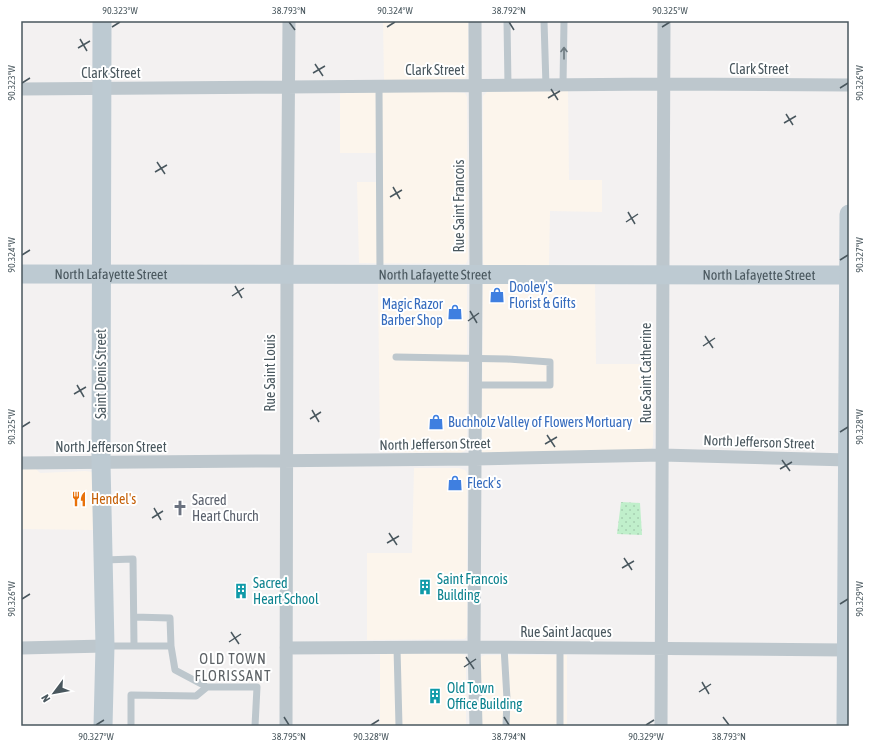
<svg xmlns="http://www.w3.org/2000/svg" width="870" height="747" viewBox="0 0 870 747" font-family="'Asap Condensed',sans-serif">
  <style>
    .commercial { fill: #fcf5ec }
    .grass { fill: url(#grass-dots) }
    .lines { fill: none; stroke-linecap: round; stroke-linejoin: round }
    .lane { stroke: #bdc7cd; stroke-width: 7 }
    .street { stroke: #bdc7cd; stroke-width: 13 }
    .secondary { stroke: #bdcad2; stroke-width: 19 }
    .oneway { stroke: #6c797f }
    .ticks { fill: none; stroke: #49575e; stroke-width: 1.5 }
    .labels { text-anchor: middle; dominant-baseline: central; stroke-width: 4; stroke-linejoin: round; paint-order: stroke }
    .street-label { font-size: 14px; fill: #49575e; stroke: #fff }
    .shop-label { font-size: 14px; fill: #366cbe; stroke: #fff; text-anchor: start }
    .food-label { font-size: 14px; fill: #c56008; stroke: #fff; text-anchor: start }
    .worship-label { font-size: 14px; fill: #5b616d; stroke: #fff; text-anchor: start }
    .culture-label { font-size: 14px; fill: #0d838f; stroke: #fff; text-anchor: start }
    .neighbourhood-label { font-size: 15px; letter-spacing: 1px; fill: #5d6266; stroke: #fff }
    .neatline { fill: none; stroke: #49575e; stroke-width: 1.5 }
    .ticks-label { font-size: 10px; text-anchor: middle; fill: #49575e }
  </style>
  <defs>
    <pattern id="grass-dots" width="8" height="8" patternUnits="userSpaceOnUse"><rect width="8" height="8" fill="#c0efcb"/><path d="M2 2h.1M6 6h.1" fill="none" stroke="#a6cfb1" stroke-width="1.8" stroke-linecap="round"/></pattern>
  </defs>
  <rect width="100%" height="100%" fill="#f3f1f1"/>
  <path class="commercial" d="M383,21H468V73L466,78L464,79L384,81Z
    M568,91L569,180H602V212L550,211L549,266H485L483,263V96L487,92Z
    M340,92H456L465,93L467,97L468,259L466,264L359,263L357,182H378L377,153H340Z
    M378,281H465L467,284V446L465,451L461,453L380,452Z
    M595,282L596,364H654L653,445L652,448L650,450L484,453L482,452L483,283Z
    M414,468H459L465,470L467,473V634L466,638L464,639L367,640V553H412Z
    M21,469H36L40,473L86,471L92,472L94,530L21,529Z
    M380,653H459L465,655L466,659V726H380Z
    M485,655H567V726H481L480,659L482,656Z"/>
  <path class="grass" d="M621,502L640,503L642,535L617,534Z"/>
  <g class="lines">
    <path class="lane" d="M507,21L508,86
      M544,21L546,86
      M563,85L564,21
      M379,86L380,274
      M396,357L507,359L550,362V385H475
      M104,560L133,559L134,646
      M134,617L170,618L171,646
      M105,646H171L175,670L207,687H257L255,726
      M504,647L507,699L506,726
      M397,648L399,726
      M560,648V726
      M131,726V695L196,696L207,687"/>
    <path class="street" d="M475,21L476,274L474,647L476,726
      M21,89L663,84L849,85
      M21,463L475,459L662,455L849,460
      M21,648L105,646
      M286,648L474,647L846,650
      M286,726L287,274L289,21
      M661,726L664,21"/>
    <g class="secondary">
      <path d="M102,21L101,463L105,646L103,726"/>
      <path id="s1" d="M21,274L849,275"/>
      <path d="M846,726L849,214"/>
    </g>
  </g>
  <defs><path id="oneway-shaft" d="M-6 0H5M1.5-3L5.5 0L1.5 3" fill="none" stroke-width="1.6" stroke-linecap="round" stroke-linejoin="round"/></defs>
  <use class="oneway" href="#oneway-shaft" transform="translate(564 53) rotate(-90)"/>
  <path class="ticks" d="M289,22L295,30M509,22L514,30M112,27L120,22M387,27L395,22M662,27L670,22M80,39L87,51M78,48L90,41M315,64L323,76M313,73L325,66M22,83L30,78M840,88L848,83M551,89L558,100M548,98L560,91M786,114L793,125M784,123L796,116M157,162L165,174M155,172L167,165M393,187L400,199M390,197L402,190M628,212L635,224M626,222L638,214M22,255L30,250M840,260L848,255M235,286L242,298M232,296L244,288M470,311L477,323M468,321L479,313M705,336L713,348M703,346L715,338M77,385L84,397M74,394L86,387M312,410L319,422M310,419L321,412M22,427L30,422M840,432L848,427M547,435L555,447M545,444L557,437M782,460L790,471M780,469L792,462M154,508L161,520M152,518L163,511M389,533L397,545M387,543L399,536M624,558L632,570M622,568L634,561M22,599L30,594M840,604L848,599M231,632L239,644M229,642L241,634M466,657L474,669M464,667L476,659M702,682L709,694M699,692L711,684M284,717L289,725M504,717L509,725M723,717L729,725M96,725L104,720M371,725L379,720M646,725L654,720"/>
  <defs>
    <g id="shop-bare" transform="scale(1.2)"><path d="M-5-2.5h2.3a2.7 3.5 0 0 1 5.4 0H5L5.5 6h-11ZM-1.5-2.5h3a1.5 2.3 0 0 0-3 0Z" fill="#3f7fe0" stroke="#fff" stroke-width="2.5" paint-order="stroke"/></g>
    <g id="restaurant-bare" transform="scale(1.2)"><path d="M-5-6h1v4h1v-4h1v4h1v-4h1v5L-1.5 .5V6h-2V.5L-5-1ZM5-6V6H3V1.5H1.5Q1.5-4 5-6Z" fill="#e8710a" stroke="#fff" stroke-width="2.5" paint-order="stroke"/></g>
    <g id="church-bare" transform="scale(1.2)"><path d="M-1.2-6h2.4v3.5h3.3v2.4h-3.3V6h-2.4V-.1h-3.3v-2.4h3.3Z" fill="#6b7280" stroke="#fff" stroke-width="2.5" paint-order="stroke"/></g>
    <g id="building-bare" transform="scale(1.2)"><path d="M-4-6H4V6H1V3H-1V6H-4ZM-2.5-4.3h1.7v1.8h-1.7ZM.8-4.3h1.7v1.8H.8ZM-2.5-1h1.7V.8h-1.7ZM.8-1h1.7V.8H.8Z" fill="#0f9aa8" stroke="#fff" stroke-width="2.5" paint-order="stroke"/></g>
  </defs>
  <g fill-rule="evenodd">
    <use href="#shop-bare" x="497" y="295"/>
    <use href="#shop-bare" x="455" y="312"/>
    <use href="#shop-bare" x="436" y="422"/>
    <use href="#shop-bare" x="455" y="483"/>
    <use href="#restaurant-bare" x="79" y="499"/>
    <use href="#church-bare" x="180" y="508"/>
    <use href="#building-bare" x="425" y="587"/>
    <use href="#building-bare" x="241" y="591"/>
    <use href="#building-bare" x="435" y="696"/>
  </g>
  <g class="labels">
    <g class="street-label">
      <text x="759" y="69">Clark Street</text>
      <text x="435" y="70">Clark Street</text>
      <text x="111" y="73">Clark Street</text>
      <text transform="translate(459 206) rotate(-90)">Rue Saint Francois</text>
      <text stroke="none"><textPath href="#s1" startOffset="90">North Lafayette Street</textPath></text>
      <text stroke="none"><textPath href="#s1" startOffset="414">North Lafayette Street</textPath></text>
      <text stroke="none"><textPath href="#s1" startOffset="738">North Lafayette Street</textPath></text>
      <text transform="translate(270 373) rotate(-90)">Rue Saint Louis</text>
      <text transform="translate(646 373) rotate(-90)">Rue Saint Catherine</text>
      <text transform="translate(101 374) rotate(-90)">Saint Denis Street</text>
      <text transform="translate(759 442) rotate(2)">North Jefferson Street</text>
      <text transform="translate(435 444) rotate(-1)">North Jefferson Street</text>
      <text x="111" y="447">North Jefferson Street</text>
      <text x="566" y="632">Rue Saint Jacques</text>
    </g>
    <g class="shop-label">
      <text x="509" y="287">Dooley's<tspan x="509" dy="16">Florist &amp; Gifts</tspan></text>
      <text x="443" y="304" text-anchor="end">Magic Razor<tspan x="443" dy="16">Barber Shop</tspan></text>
      <text x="448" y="422">Buchholz Valley of Flowers Mortuary</text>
      <text x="467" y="483">Fleck's</text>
    </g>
    <g class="food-label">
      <text x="91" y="499">Hendel's</text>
    </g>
    <g class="worship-label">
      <text x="192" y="500">Sacred<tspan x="192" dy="16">Heart Church</tspan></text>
    </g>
    <g class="culture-label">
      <text x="437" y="579">Saint Francois<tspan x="437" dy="16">Building</tspan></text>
      <text x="253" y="583">Sacred<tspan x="253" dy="16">Heart School</tspan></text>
      <text x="447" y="688">Old Town<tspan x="447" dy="16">Office Building</tspan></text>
    </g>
    <g class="neighbourhood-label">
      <text x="233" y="658">OLD TOWN<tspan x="233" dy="17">FLORISSANT</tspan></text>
    </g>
  </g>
  <rect width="870" height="747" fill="none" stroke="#ffffff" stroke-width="44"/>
  <g transform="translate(54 693) rotate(238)" stroke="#ffffff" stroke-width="3" paint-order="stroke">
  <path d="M0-3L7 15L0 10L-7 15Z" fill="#49575e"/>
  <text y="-6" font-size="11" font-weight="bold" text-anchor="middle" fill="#49575e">N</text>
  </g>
  <rect x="22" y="22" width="826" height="703" class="neatline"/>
  <g class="ticks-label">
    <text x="120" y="14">90.323°W</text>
    <text x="289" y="14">38.793°N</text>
    <text x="395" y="14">90.324°W</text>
    <text x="509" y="14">38.792°N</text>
    <text x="670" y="14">90.325°W</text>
    <text transform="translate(859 83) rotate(-90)" y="4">90.326°W</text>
    <text transform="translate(11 83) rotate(-90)" y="4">90.323°W</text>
    <text transform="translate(859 255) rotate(-90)" y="4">90.327°W</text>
    <text transform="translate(11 255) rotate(-90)" y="4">90.324°W</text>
    <text transform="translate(859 427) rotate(-90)" y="4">90.328°W</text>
    <text transform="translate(11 427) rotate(-90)" y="4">90.325°W</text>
    <text transform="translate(859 599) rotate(-90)" y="4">90.329°W</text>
    <text transform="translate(11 599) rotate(-90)" y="4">90.326°W</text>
    <text x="96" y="740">90.327°W</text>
    <text x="289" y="740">38.795°N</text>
    <text x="371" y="740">90.328°W</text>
    <text x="509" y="740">38.794°N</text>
    <text x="646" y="740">90.329°W</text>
    <text x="729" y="740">38.793°N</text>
  </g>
</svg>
